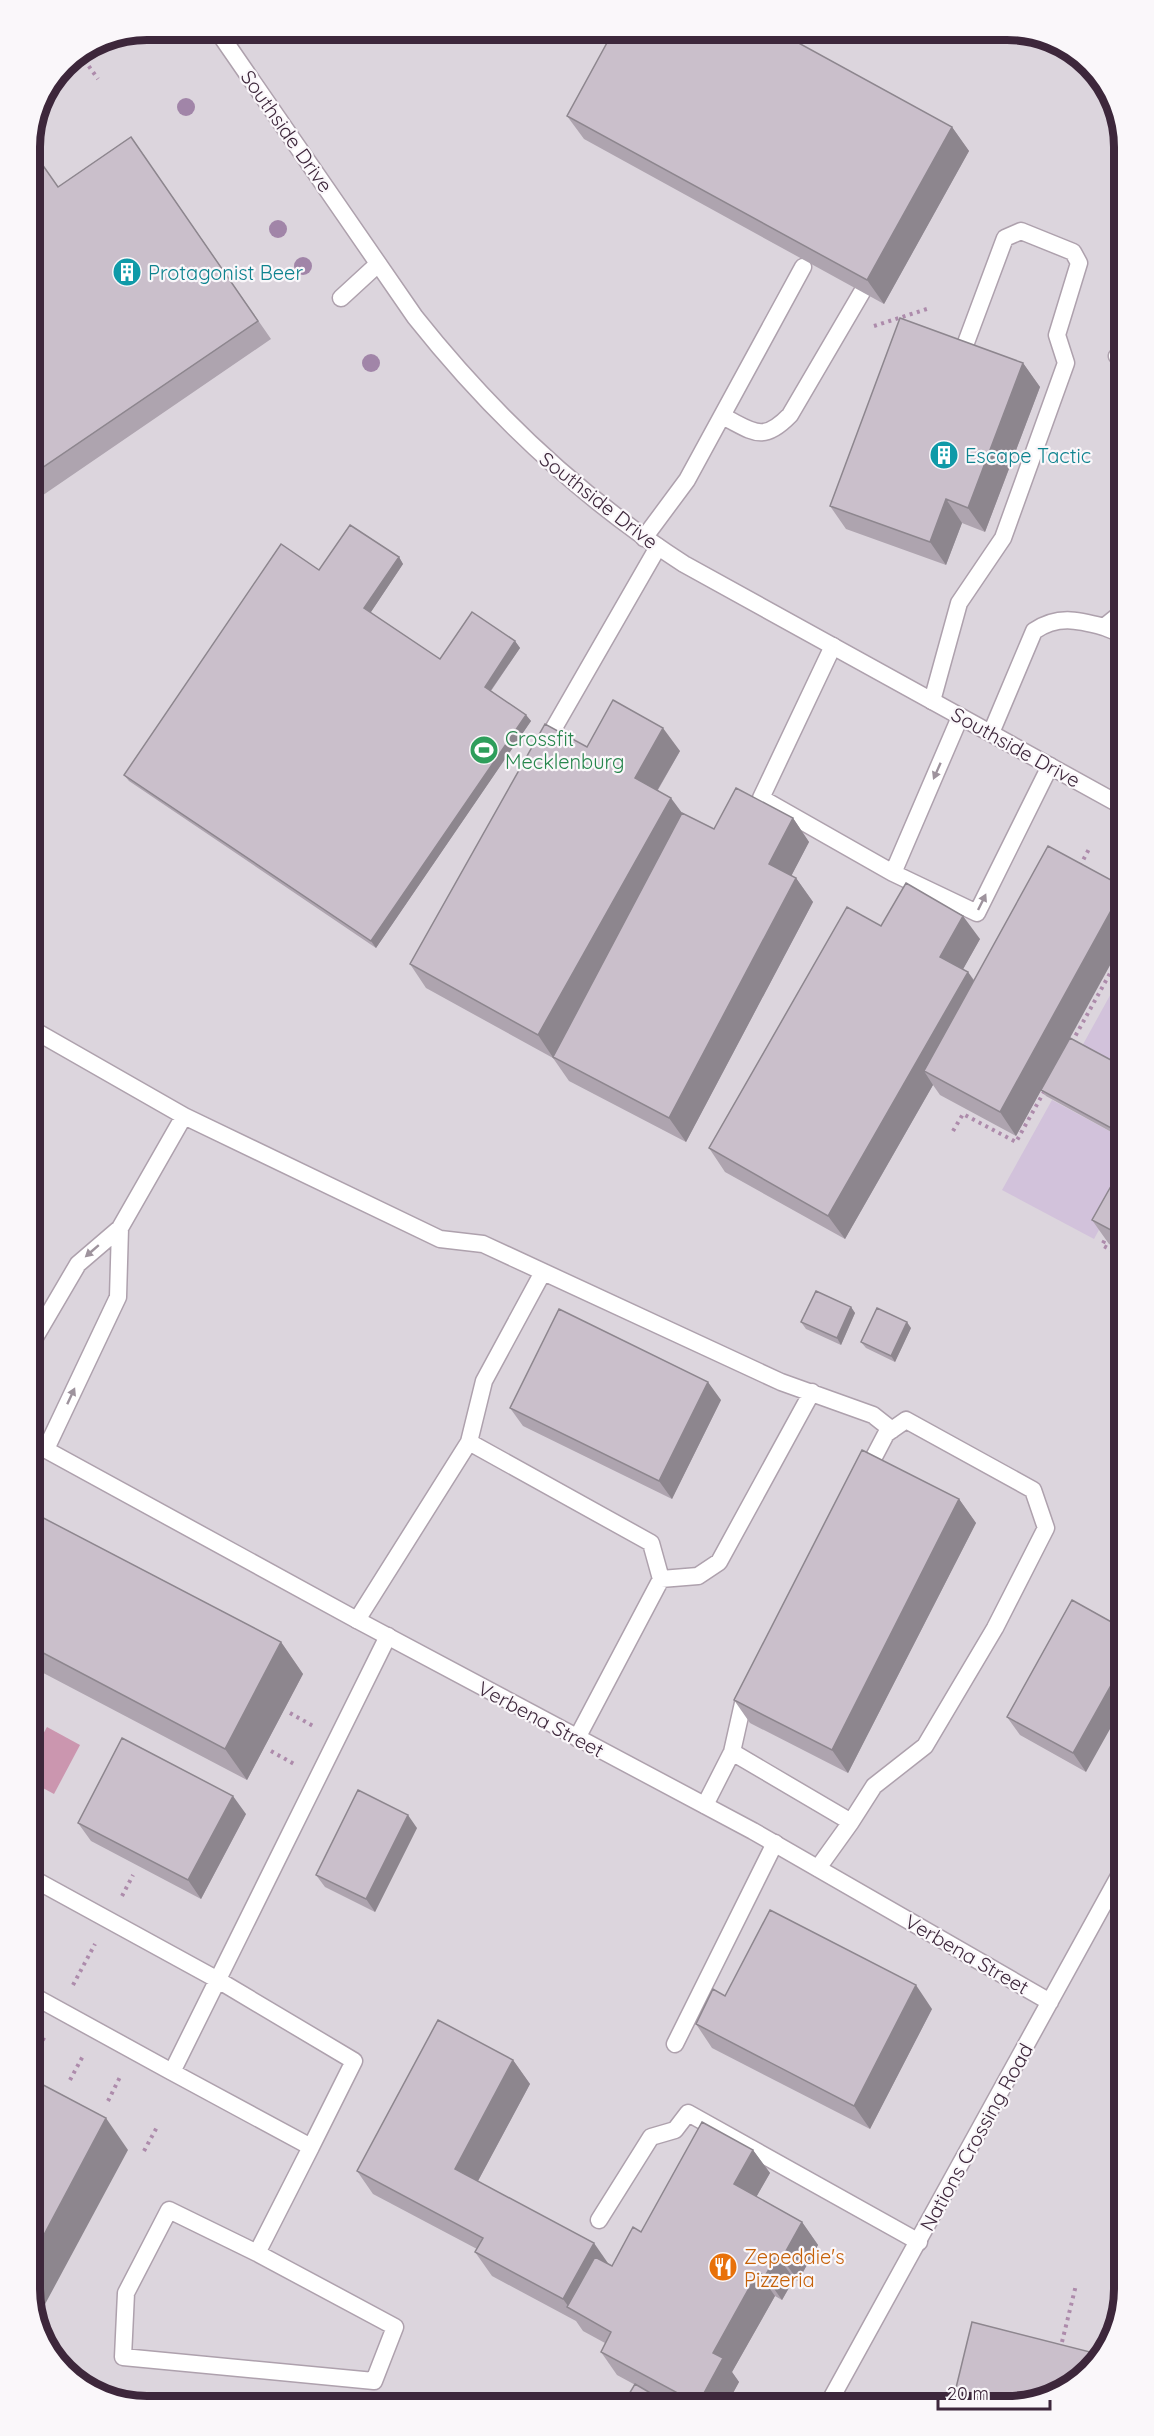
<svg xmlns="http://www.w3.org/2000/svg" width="1154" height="2436" viewBox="0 0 1154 2436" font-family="Quicksand,sans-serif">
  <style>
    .built { fill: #dcd5dd }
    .green { fill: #d2c2db }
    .water { fill: #cb96af }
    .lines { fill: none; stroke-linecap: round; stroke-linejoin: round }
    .service-casing { stroke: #aea1ad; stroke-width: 19 }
    .minor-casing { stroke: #aea1ad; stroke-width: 19 }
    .path { stroke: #ad8bab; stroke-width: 4; stroke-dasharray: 3 4.5; stroke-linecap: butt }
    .service { stroke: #fff; stroke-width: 16 }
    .minor { stroke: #fff; stroke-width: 16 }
    .tree { fill: #a185a8 }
    .wall { fill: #aea4af }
    .shaded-wall { fill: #8d868e }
    .building { fill: #cabfcb; stroke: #8d868e; stroke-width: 1.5 }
    .oneway { fill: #9e939d }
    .labels { text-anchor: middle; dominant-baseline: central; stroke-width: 4.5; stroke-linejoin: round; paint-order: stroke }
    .street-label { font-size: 20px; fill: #3d273b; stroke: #faf7fa }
    .culture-label { font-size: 20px; fill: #0d838f; stroke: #faf7fa; text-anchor: start }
    .leisure-label { font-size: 20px; fill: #27864d; stroke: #faf7fa; text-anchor: start }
    .food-label { font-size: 20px; fill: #c56008; stroke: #faf7fa; text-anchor: start }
    .rim { fill: none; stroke: #3d273b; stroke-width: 8 }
  </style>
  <rect width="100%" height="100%" fill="#ede6ed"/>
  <path class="built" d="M148,30H1014L1078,54L1115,103L1124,148V2289L1104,2354L1051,2397L1006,2406H140L82,2386L39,2333L30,2288V140L39,102L65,64L103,39Z"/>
  <path class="green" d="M1124,970V1071L1081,1048Z
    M1052,1100L1124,1139V1184L1094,1239L1002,1190Z"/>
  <path class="water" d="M47,1727L80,1745L54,1794L30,1781V1758Z"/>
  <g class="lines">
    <g class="service-casing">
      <path id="service" d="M341,298L378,264
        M1117,356L1124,353
        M722,416C753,431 762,444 790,415L862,292
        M644,538L687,480L803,267
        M1104,627L1124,635
        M833,646L761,798L893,873
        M932,701L959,603L1003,538L1066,363L1057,335L1079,263L1073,252L1021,231L1005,238L964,348
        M960,717L893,873L977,913L1050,766
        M991,733L1034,631C1058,615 1077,620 1104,627L1124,611
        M543,747L658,547
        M30,1028L184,1116
        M120,1228L184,1116L440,1239L483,1244L781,1382L873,1415L892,1430
        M30,1346L78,1264L120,1228L118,1297L46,1449
        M469,1442L484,1381L543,1272
        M661,1579L698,1576L719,1562L812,1392
        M357,1620L469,1442L651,1543L661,1579L577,1738
        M732,1752L743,1703L750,1690
        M705,1805L732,1752L851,1822L818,1868
        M851,1822L874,1786L925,1746L995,1628L1046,1528L1033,1490L906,1420L886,1434L864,1476
        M30,1877L218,1980L354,2061L311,2147
        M30,1994L172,2072
        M675,2044L775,1843
        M599,2220L651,2137L675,2130L688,2113L919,2242
        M257,2253L169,2210L126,2293L123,2357L374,2381L395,2327L257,2253L311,2147L172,2072L388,1636"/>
    </g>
    <g class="minor-casing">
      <path id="minor" d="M217,30L415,317C492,414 580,497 684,564L1124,807
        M30,1441L357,1620L753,1831L1050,2002
        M827,2406L1124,1867"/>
    </g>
    <path class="path" d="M80,54L98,79
      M874,326L930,308
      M1080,866L1090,847
      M1072,1042L1124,948
      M953,1131L963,1114L1016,1142L1045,1090
      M1108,1234L1102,1245L1124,1257
      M290,1713L313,1726
      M271,1751L294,1764
      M122,1896L133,1875
      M73,1985L95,1944
      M32,2060L46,2034
      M70,2080L84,2054
      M108,2101L121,2075
      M144,2151L157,2127
      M1062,2342L1076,2285"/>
    <use href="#service" class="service"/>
    <use href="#minor" class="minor"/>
  </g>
  <g class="tree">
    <circle cx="186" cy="107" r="9"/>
    <circle cx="278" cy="229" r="9"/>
    <circle cx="303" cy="266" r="9"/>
    <circle cx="371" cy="363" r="9"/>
  </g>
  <path class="wall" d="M567,116L952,127L969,151L884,304L584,139Z
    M131,137L271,339L30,504V147L58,187Z
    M1023,363L1040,387L985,532L962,523L946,565L846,529L830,506Z
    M399,557L403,564L370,613L440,659L515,641L520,648L491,691L526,715L531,721L376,948L129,781L124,775L319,570Z
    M587,747L680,751L658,790L682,813L714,829L793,818L809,842L791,876L796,878L813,902L686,1142L569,1081L553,1058L426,988L410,964Z
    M881,926L980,939L963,969L968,972L974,980L1066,1045L1124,1067V1139L1046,1096L1041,1090L1016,1136L940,1095L933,1085L845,1239L725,1172L709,1148Z
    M1124,1163V1252L1109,1244L1092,1220Z
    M851,1307L855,1313L841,1345L806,1329L801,1322Z
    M911,1328L895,1362L866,1348L861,1342Z
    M721,1400L672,1499L523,1426L510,1408Z
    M959,1499L976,1523L848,1773L750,1723L734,1700Z
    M30,1511L281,1642L303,1674L247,1780L30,1666Z
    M1072,1600L1086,1772L1020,1735L1007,1717Z
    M246,1814L201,1899L91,1841L78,1823Z
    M417,1828L375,1912L325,1887L316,1875Z
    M1124,1967V2011L1111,1993Z
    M932,2009L870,2129L712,2048L696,2024Z
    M513,2060L530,2084L478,2181L608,2264L612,2266L641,2232L753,2150L770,2173L756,2197L802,2222L818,2245L798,2281L794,2279L782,2300L775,2296L732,2372L739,2382L726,2406H674L617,2375L601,2352L605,2343L583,2331L576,2321L492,2276L475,2252L477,2249L373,2194L357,2171Z
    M1102,2355L1006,2406H964L955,2392Z"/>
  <path class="shaded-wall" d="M952,127L969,151L884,304L867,280Z
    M1023,363L1040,387L985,532L968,508Z
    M946,499L962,523L946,565L930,542Z
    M399,557L403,564L369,615L364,608Z
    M515,641L520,648L489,693L485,687Z
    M526,715L531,721L376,948L371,941Z
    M663,728L680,751L651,801L635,778Z
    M671,798L688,821L554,1059L538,1035Z
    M793,818L809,842L785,888L769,864Z
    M796,878L813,902L686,1142L669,1118Z
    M1124,887V940L1016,1136L1000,1112Z
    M963,916L980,939L957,980L940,957Z
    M968,972L984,996L924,1071L933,1085L845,1239L828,1216Z
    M851,1307L855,1313L841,1345L837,1338Z
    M907,1322L911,1328L895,1362L891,1356Z
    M708,1382L721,1400L672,1499L659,1481Z
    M959,1499L976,1523L848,1773L832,1750Z
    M281,1642L303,1674L247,1780L225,1749Z
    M1124,1662V1704L1086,1772L1073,1753Z
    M233,1796L246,1814L201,1899L188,1880Z
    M408,1815L417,1828L375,1912L366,1899Z
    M916,1985L932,2009L870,2129L854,2106Z
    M513,2060L530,2084L472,2192L455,2169Z
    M106,2118L128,2150L36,2321L30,2288V2261Z
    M753,2150L770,2173L750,2208L734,2184Z
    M802,2222L818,2245L798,2281L782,2258Z
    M594,2243L610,2266L571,2310L563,2299Z
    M777,2255L794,2279L782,2300L765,2276Z
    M758,2272L775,2296L732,2372L739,2382L726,2406H699L698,2404L713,2353Z"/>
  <path class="building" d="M614,30H775L952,127L867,280L567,116Z
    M131,137L258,321L30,476V147L58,187Z
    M900,318L1023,363L968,508L946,499L930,542L830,506Z
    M350,525L399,557L364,608L440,659L472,612L515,641L485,687L526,715L371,941L124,775L281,544L319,570Z
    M613,700L663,728L635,778L671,798L538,1035L410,964L545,724L587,747Z
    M736,788L793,818L769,864L796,878L669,1118L553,1057L682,813L714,829Z
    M1048,846L1124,887L1000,1112L924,1071Z
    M906,883L963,916L940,957L968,972L828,1216L709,1148L847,907L881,926Z
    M1070,1038L1124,1067V1135L1041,1090Z
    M1124,1163V1237L1092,1220Z
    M816,1291L851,1307L837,1338L801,1322Z
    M877,1308L907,1322L891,1356L861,1342Z
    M559,1309L708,1382L659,1481L510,1408Z
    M862,1450L959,1499L832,1750L734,1700Z
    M30,1511L281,1642L225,1749L30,1646Z
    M1072,1600L1124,1629V1662L1073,1753L1007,1717Z
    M122,1738L233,1796L188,1880L78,1823Z
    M358,1790L408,1815L366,1899L316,1875Z
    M770,1910L916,1985L854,2106L696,2024L713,1989L725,1996Z
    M1124,1967V1999L1111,1993Z
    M438,2020L513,2060L455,2169L594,2243L563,2299L475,2252L483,2238L357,2171Z
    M30,2078L106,2118L30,2261Z
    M702,2122L753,2150L734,2184L802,2222L782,2258L777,2255L765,2276L758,2272L713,2353L723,2358L698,2404L601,2352L611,2332L567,2307L595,2257L612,2266L633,2227L641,2232Z
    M972,2322L1102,2355L1051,2397L1006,2406H1000V2404L955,2392Z
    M635,2384L673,2406H622Z"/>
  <defs><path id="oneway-solid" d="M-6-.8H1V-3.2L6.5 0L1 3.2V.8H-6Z" transform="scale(1.5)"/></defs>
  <g class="oneway">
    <use href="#oneway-solid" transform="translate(937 771) rotate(114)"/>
    <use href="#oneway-solid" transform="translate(982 902) rotate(-64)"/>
    <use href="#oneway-solid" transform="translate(92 1251) rotate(139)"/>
    <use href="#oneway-solid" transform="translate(71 1396) rotate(-65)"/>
  </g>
  <defs>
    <g id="building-disc" transform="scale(1.5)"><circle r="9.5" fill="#0f9aa8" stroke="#faf7fa"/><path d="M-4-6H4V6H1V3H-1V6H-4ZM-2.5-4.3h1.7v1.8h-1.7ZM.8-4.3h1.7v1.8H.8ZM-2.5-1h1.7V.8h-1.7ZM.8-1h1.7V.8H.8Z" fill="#fff"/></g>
    <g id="stadium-disc" transform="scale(1.5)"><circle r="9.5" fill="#2e9e5b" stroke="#faf7fa"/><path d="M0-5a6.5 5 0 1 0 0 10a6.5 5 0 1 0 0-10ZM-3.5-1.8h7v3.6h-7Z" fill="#fff"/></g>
    <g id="restaurant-disc" transform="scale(1.5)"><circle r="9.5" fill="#e8710a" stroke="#faf7fa"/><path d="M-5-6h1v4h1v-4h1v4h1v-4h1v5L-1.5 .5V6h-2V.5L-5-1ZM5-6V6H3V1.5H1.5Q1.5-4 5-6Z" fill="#fff"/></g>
  </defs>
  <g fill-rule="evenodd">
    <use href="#building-disc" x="127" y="272"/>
    <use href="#building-disc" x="944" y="455"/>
    <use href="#stadium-disc" x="484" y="750"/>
    <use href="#restaurant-disc" x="723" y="2267"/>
  </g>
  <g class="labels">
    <g class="street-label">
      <text transform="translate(287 131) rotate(55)">Southside Drive</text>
      <text transform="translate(599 500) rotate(38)">Southside Drive</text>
      <text transform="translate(1016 747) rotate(29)">Southside Drive</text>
      <text transform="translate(541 1719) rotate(28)">Verbena Street</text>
      <text transform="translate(967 1954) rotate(30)">Verbena Street</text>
      <text transform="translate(976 2137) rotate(-61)">Nations Crossing Road</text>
    </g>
    <g class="culture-label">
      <text x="148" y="272">Protagonist Beer</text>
      <text x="965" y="455">Escape Tactic</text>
    </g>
    <g class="leisure-label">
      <text x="505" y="738">Crossfit<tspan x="505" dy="23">Mecklenburg</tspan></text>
    </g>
    <g class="food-label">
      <text x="744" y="2256">Zepeddie's<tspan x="744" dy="23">Pizzeria</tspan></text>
    </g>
  </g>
  <path d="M0 0H1154V2436H0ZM147 40H1007A107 107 0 0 1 1114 147V2289A107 107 0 0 1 1007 2396H147A107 107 0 0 1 40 2289V147A107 107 0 0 1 147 40Z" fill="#faf7fa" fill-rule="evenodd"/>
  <path class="rim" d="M147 40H1007A107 107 0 0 1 1114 147V2289A107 107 0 0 1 1007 2396H147A107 107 0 0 1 40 2289V147A107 107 0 0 1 147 40Z"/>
  <path d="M938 2400v9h112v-9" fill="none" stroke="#3d273b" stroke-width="3"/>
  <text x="947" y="2400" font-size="18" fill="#3d273b" stroke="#faf7fa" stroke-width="4.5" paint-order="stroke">20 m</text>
</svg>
